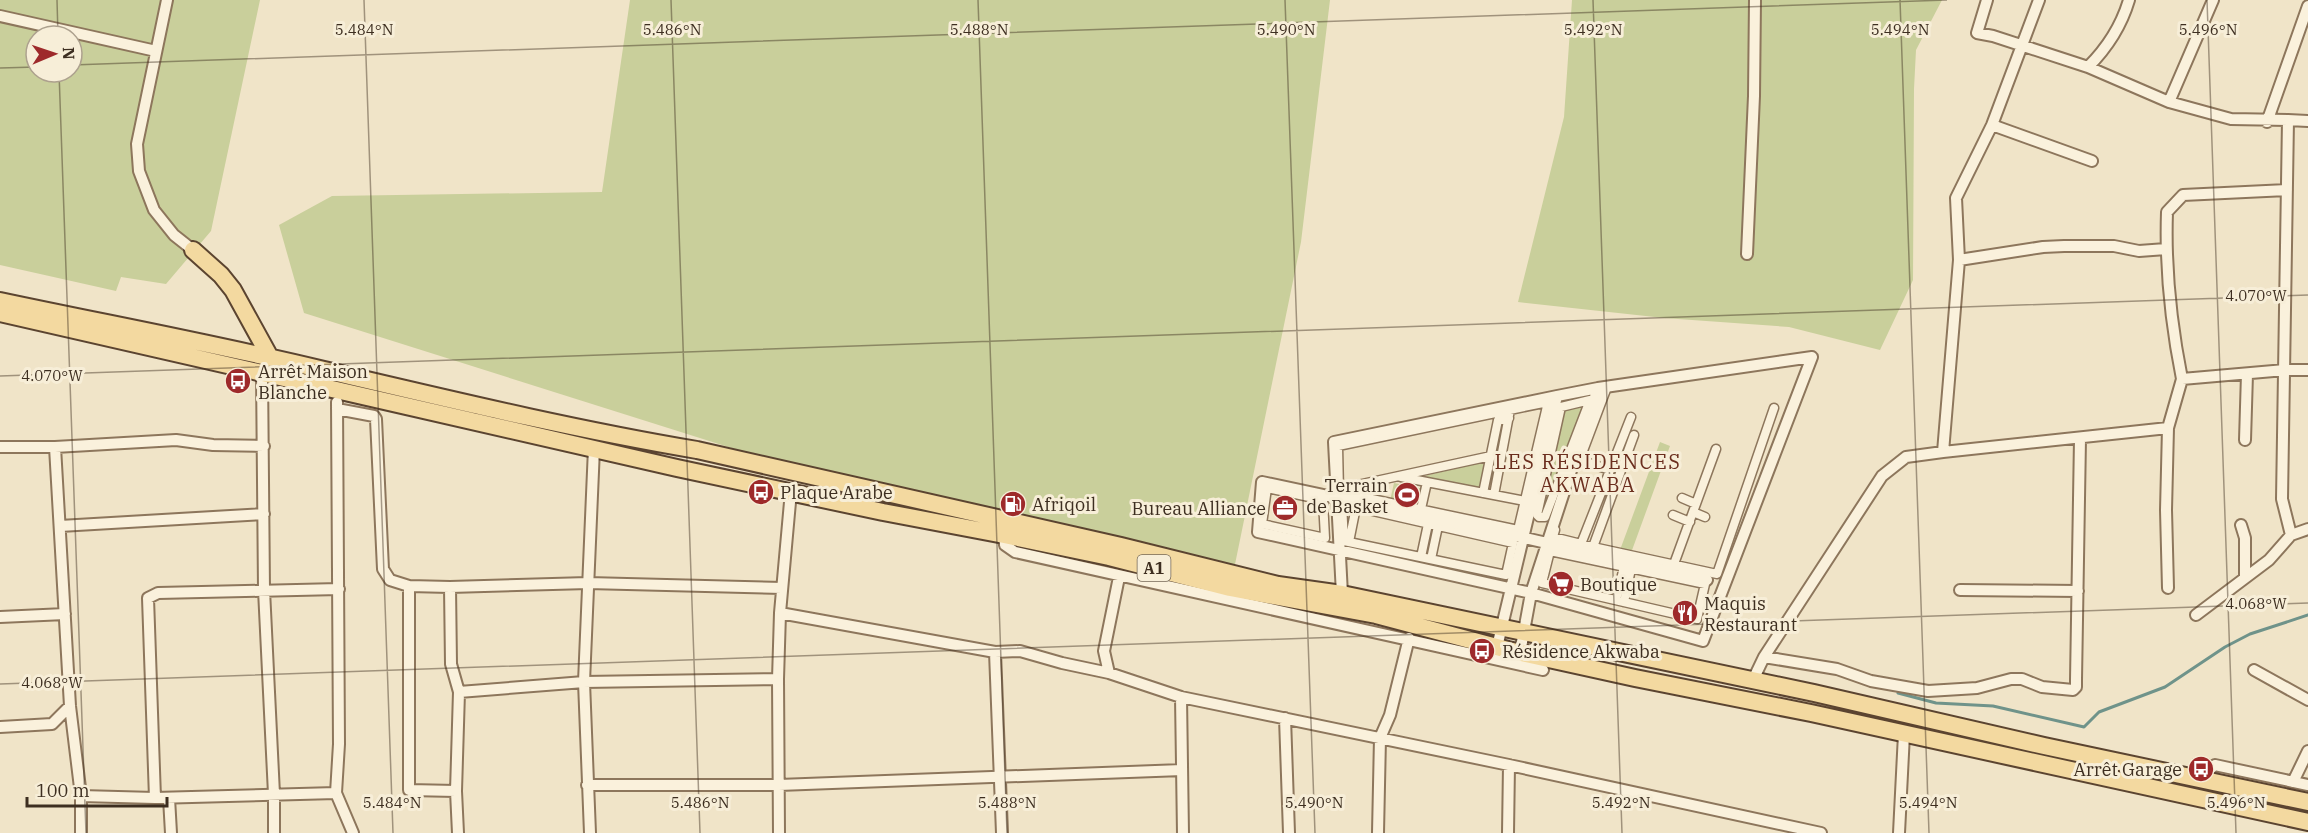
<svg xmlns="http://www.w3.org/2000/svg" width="2308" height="833" viewBox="0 0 2308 833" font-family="'IBM Plex Serif',serif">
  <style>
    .green { fill: #c9cf9b; fill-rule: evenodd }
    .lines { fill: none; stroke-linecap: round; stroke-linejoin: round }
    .stream { stroke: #6f938a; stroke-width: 3 }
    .pedestrian-casing { stroke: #8d765c; stroke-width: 11 }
    .minor-casing { stroke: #8d765c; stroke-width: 14 }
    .primary-casing { stroke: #5b4430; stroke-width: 20 }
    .pedestrian { stroke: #faf1dc; stroke-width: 8 }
    .minor { stroke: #faf1dc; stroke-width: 10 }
    .primary { stroke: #f3d9a0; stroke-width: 16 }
    .ticks { fill: none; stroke: #3d2e20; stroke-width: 1.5; stroke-opacity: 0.45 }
    .labels { text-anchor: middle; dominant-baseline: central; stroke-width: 6; stroke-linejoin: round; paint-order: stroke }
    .shield { fill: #f7eed8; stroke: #756857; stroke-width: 1.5 }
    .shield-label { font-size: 16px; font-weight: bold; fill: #3d2e20 }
    .poi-label { font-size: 18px; fill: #3d2e20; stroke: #f7eed8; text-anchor: start }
    .neighbourhood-label { font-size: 20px; letter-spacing: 1.5px; fill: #6b2e1e; stroke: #f7eed8 }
    .ticks-label { font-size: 15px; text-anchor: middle; fill: #3d2e20; stroke: #f7eed8; stroke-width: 6; stroke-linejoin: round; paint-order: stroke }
  </style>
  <rect width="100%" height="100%" fill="#f0e4c8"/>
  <path class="green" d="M0,0H260L211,231L166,284L121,277L116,291L0,265ZM36,36H72V72H36Z
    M630,0H1330L1301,242L1233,574L839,482L304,313L279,225L332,196L602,192Z
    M1572,0H1942L1916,50L1914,89L1913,280L1880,350L1789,327L1664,318L1518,302L1564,117Z
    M1587,403L1548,500L1545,498L1565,408Z
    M1660,442L1670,446L1631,553L1620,550Z
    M1487,461L1481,492L1416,478Z
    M1394,483L1425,489L1421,508L1390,501Z"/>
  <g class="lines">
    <path class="stream" d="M1898,693L1936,703L1993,706L2084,727L2099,712L2165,687L2225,647L2250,634L2308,615"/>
    <g class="pedestrian-casing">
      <path id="pedestrian" d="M1590,400L1545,517H1539L1537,515L1561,407Z
        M1548,402L1518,530L1339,492L1338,446Z
        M1580,460L1610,470
        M1578,464L1607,387
        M1401,477L1525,501
        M1267,488L1323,500L1325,538L1262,524Z
        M1339,489L1491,456
        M1483,493L1498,420L1509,418
        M1494,495L1510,410
        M1682,498L1696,504
        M1342,504L1513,543L1506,575L1344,541Z
        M1421,509L1427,482
        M1693,512L1705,517
        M1673,515L1690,522
        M1555,530L1553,537L1593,547L1634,435
        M1349,542L1356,507
        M1581,544L1631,417
        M1593,547L1717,574L1774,408
        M1550,551L1705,584L1697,619L1542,583Z
        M1421,557L1428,524
        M1431,559L1438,526
        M1674,564L1716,449
        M1616,600L1624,567
        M1624,602L1631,569"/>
    </g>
    <g class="minor-casing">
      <path id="minor" d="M167,0L137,144L139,171L154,210L174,235L193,250
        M1987,0L1977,33L1993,36L2088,67L2169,102L2231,119L2288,120
        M0,16L156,51
        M2088,67C2108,47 2121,27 2129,0
        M2169,102L2213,0
        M2308,121L2288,120L2282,499L2291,535L2308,529
        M2267,122L2308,6
        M1992,125L2092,161
        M1747,254L1754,96L1755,0
        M1959,260L2043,247L2064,246H2114L2139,251L2166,249
        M262,372L264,590L274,794V833
        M2182,379C2171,324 2165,269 2167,212L2183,195L2287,190
        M1598,388L1812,357L1703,641L1531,593L1258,532L1262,482L1525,538L1707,580
        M337,402L339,744L336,793L353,833
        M337,409L374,416L376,419L383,569L390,580L409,586L450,587L588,583L782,588
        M2245,440L2247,374
        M0,447H55L176,440L213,445L264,446
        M55,447L70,706L81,796V833
        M1943,452L2168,428
        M2241,525L2245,538V577
        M60,526L264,514
        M1004,535L1005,545L1015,552L1543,670
        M409,586V790L456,791
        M450,587L451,664L459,692L456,791L458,833
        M2168,588L2166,510L2168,428L2182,379L2285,370H2308
        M1960,590L2078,591
        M1342,594L1334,442L1557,396
        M780,613L995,652L1020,651L1062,663L1109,673L1181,697L1509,765L1821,833
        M2196,615L2269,560L2291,535
        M0,617L65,614
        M1497,647L1557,396L1598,388L1531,593L1520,653
        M995,652L1002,833
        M1764,657L1837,669L1871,681L1928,691L1977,688L2011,679H2022L2042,687L2073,690L2076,687V680L2080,439
        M2254,670L2308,700
        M1109,673L1104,651L1119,577
        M1753,680L1764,657L1882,476L1906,457L1943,452L1959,260L1956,198L1992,125L2039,0
        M459,692L584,682L778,679
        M1181,697L1183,833
        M1285,718L1289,833
        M0,727L52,724L70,706
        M2206,780L2209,770L2215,765L2308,785
        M2293,782L2308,751
        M587,785H779L1182,770
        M81,796L155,798L336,793
        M155,798L148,598L158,593L339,589
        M169,798L171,833
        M590,833L584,682L594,448
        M779,833L778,679L780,613L791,491
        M1378,833L1380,738L1390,715L1409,638
        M1508,833L1509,765
        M1899,833L1904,734"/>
    </g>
    <g class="primary-casing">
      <path id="primary" d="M193,250L221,275L233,290L271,359
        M0,301C108,324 217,344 324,370C448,399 572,429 697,450L1121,546L1278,585L1342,594L1814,693L2044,746L2308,802
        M0,313L677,468L883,512L1004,535L1109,557L1230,588L1376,615L1508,650L1635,678L1811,713L2308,822"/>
    </g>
    <use href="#pedestrian" class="pedestrian"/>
    <use href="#minor" class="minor"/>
    <use href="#primary" class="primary"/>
  </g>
  <path class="ticks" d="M57,0L58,36M364,0L393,833M671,0L700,833M978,0L1007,833M1285,0L1315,833M1593,0L1622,833M1900,0L1929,833M2207,0L2236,833M72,65L1947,0M0,68L36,67M59,72L86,833M0,376L2308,295M0,684L2308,603"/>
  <defs>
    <g id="bus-disc" transform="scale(1.35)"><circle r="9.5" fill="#9e2a2b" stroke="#f7eed8"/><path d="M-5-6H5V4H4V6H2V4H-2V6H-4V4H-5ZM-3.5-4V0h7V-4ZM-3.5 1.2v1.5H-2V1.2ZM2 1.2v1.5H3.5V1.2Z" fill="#fff"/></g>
    <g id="stadium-disc" transform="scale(1.35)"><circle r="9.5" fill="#9e2a2b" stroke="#f7eed8"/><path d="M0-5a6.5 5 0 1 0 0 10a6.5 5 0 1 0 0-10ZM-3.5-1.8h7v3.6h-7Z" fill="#fff"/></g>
    <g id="fuel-disc" transform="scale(1.35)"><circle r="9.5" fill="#9e2a2b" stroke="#f7eed8"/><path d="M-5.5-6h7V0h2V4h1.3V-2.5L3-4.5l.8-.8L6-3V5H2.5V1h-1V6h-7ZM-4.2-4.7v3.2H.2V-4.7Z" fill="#fff"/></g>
    <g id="office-disc" transform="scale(1.35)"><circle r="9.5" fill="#9e2a2b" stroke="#f7eed8"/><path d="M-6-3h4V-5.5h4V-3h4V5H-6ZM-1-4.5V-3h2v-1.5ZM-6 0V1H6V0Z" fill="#fff"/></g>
    <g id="supermarket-disc" transform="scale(1.35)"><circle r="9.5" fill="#9e2a2b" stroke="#f7eed8"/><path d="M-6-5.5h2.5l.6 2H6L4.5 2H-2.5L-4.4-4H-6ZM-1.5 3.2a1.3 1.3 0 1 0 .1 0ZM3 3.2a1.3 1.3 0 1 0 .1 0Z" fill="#fff"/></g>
    <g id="restaurant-disc" transform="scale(1.35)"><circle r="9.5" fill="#9e2a2b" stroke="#f7eed8"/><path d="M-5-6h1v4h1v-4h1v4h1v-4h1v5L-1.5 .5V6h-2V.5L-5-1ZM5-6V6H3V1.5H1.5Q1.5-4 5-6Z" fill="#fff"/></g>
  </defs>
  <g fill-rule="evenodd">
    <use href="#bus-disc" x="238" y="381"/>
    <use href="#bus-disc" x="761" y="492"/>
    <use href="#stadium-disc" x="1407" y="495"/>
    <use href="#fuel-disc" x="1013" y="504"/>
    <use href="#office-disc" x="1285" y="508"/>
    <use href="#supermarket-disc" x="1561" y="584"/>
    <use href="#restaurant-disc" x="1685" y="613"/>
    <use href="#bus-disc" x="1482" y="651"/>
    <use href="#bus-disc" x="2201" y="769"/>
  </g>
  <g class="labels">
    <rect class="shield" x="1137.5" y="555" width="33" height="26" rx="4.5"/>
    <g class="shield-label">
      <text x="1154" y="568">A1</text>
    </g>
    <g class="poi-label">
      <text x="258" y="371">Arrêt Maison<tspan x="258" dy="21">Blanche</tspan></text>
      <text x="1388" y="485" text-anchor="end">Terrain<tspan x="1388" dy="21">de Basket</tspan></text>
      <text x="780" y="492">Plaque Arabe</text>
      <text x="1032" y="504">Afriqoil</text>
      <text x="1266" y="508" text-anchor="end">Bureau Alliance</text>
      <text x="1580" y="584">Boutique</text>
      <text x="1704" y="603">Maquis<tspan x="1704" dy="21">Restaurant</tspan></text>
      <text x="1502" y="651">Résidence Akwaba</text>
      <text x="2182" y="769" text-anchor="end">Arrêt Garage</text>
    </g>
    <g class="neighbourhood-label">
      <text x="1588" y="461">LES RÉSIDENCES<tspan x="1588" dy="23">AKWABA</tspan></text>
    </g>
  </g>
  <g class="ticks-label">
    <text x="364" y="35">5.484°N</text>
    <text x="672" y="35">5.486°N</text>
    <text x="979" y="35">5.488°N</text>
    <text x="1286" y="35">5.490°N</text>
    <text x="1593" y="35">5.492°N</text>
    <text x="1900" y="35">5.494°N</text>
    <text x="2208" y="35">5.496°N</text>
    <text x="2256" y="301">4.070°W</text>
    <text x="52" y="381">4.070°W</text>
    <text x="2256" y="609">4.068°W</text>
    <text x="52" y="688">4.068°W</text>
    <text x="392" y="808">5.484°N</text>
    <text x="700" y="808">5.486°N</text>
    <text x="1007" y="808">5.488°N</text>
    <text x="1314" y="808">5.490°N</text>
    <text x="1621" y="808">5.492°N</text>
    <text x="1928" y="808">5.494°N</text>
    <text x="2236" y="808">5.496°N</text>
  </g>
  <g transform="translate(54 54) rotate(88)"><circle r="28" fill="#f7eed8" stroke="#ada18e" stroke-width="1.5"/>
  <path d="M0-4.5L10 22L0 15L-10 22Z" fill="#9e2a2b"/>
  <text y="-9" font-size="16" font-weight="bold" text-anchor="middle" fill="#3d2e20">N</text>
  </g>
  <path d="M27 797v9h140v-9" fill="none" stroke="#3d2e20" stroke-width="3"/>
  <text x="36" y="797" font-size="18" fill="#3d2e20" stroke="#f7eed8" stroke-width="4.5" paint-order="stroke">100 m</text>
</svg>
